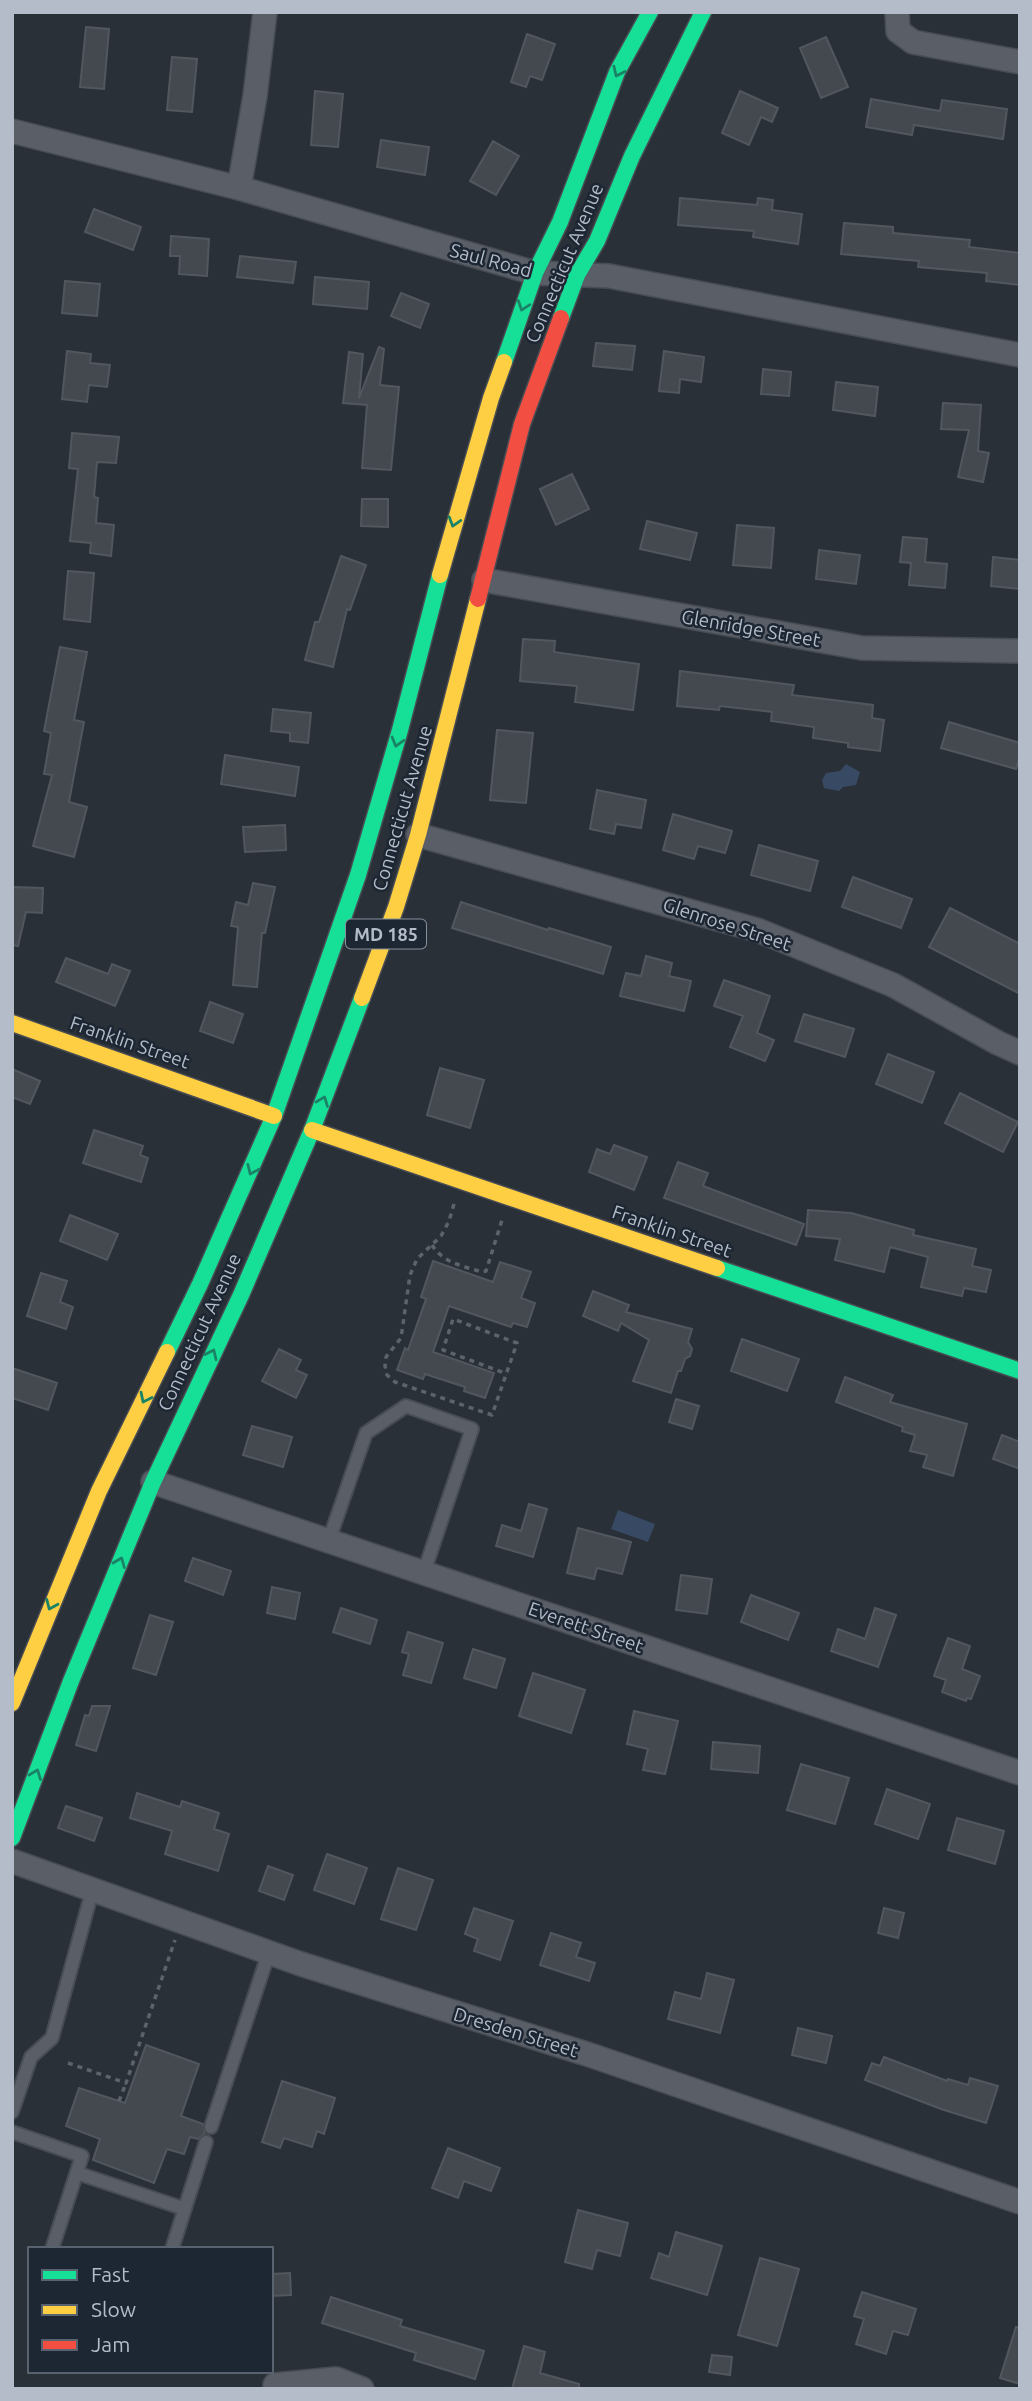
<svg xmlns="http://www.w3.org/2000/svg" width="1032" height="2401" viewBox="0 0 1032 2401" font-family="Ubuntu,sans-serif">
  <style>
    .water { fill: #384963 }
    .building { fill: #444950; stroke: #52575f; stroke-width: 2 }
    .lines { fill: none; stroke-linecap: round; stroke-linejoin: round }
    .lane-casing { stroke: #484c53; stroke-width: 16 }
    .street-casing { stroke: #484c53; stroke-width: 26 }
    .fast-casing { stroke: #484c53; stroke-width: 19 }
    .slow-casing { stroke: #484c53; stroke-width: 19 }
    .jam-casing { stroke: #484c53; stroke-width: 19 }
    .path { stroke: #5d636a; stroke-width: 3.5; stroke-dasharray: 5 5; stroke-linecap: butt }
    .lane { stroke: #5a5e66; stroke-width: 12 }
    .street { stroke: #5a5e66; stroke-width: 23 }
    .fast { stroke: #16e098; stroke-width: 16 }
    .slow { stroke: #ffcf43; stroke-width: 16 }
    .jam { stroke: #f24e42; stroke-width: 16 }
    .oneway { stroke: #1a8366 }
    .labels { text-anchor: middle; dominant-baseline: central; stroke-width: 5; stroke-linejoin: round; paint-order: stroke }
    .shield { fill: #1d2633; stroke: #878f9c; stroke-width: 2 }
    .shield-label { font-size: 18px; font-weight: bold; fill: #b4bcc9 }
    .street-label { font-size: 19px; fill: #b4bcc9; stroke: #1d2633 }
  </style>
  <rect width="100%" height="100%" fill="#2a3038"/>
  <path class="water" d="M846,764L860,772L856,785L843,787L839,791L824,788L822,780L826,773L840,771Z
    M618,1510L655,1524L648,1542L611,1529Z"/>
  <path class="building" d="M86,27L109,29L104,89L80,87Z
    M527,34L555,44L542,80L530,76L526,87L511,82Z
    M826,37L848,87L821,98L800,48Z
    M172,57L197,59L192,112L167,110Z
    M315,91L343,94L338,147L311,145Z
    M740,91L778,108L772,122L761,117L749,145L722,133Z
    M871,99L940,111L942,100L1007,109L1003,139L914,125L912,135L866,127Z
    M381,140L429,147L425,175L377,167Z
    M493,141L519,156L496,195L470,181Z
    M680,198L757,205L758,198L773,200L772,210L802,214L798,244L753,237L754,231L678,225Z
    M94,209L141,227L133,250L85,232Z
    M844,223L893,227V233L970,240L969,247L1020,253V285L986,281L987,273L918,267L919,261L841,254Z
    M171,236L209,239L207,276L179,274L180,256H170Z
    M240,256L296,262L293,283L237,277Z
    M315,277L369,282L367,309L313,304Z
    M65,281L100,284L97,316L62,313Z
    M401,293L429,304L420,328L391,316Z
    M596,343L635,346L632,370L593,366Z
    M379,347L384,349L380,385L399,387L391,470L362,468L367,405L343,403L349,352L363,354L359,398Z
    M67,351L91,354L90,363L110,365L107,387L89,385L87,402L62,399Z
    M664,351L704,357L701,382L680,379L679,393L659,391Z
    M763,369L791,372L789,396L761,394Z
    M836,382L878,387L875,416L833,410Z
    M943,403L981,405L978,451L989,453L983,482L958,477L969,430L941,429Z
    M72,433L119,437L116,463L97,462L94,497L98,498L96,523L114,525L111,556L90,553L91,543L70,541L78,469L69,468Z
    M572,474L589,509L556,525L540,489Z
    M362,499H388V527L361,526Z
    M647,521L697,533L690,560L640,549Z
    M737,525L774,528L771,568L733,565Z
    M903,537L927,539L925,562L947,564L945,588L909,585L911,563L900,562Z
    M819,550L860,555L856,584L816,579Z
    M341,556L366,565L350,610L347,609L333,667L305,660L315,622H319Z
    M993,557L1020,560V589L991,586Z
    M68,571L94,573L90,622L64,619Z
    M523,639L555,641L554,652L639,664L633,710L575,702L577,686L520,681Z
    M60,647L87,652L74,720L84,722L69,802L87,807L74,857L33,846L52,775L44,774L51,733L44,731Z
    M680,671L794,685L792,695L873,705L872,718L884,720L880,751L848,747V743L813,738L814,727L771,721L772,712L720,706L719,710L677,706Z
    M273,709L311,713L308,743L290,741V733L271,731Z
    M949,722L1020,743V755L1016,769L941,748Z
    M497,730L533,733L526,803L490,800Z
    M225,755L299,767L295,796L221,784Z
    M597,790L646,800L641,828L616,824L614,834L590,829Z
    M673,814L732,831L725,853L698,846L694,859L663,850Z
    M285,825L286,850L245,852L243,827Z
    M759,845L818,861L810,891L751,875Z
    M853,877L912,899L901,928L842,907Z
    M253,883L275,887L265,933H262L257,987L233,985L238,927L231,926L236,902L248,905Z
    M12,887L43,888L42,913L26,912L18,946L12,945Z
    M461,902L548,930L549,928L611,947L603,974L452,928Z
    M950,908L1020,944V994L929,947Z
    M646,956L672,963L669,976L691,981L684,1011L620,996L626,973L641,976Z
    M66,958L108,974L112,964L130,971L115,1006L56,982Z
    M724,980L770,996L757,1033L774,1040L765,1061L730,1047L743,1016L714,1006Z
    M210,1002L243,1014L233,1043L200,1031Z
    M804,1014L854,1029L845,1057L795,1041Z
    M888,1054L934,1072L922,1103L876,1084Z
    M440,1068L484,1080L470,1128L427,1115Z
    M12,1069L40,1081L30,1104L12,1097Z
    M960,1093L1018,1122L1003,1152L945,1123Z
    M94,1130L143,1146L140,1155L148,1158L141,1182L83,1163Z
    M614,1145L647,1157L634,1190L589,1172L597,1149L610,1154Z
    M678,1162L708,1173L703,1186L804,1224L796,1245L664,1198Z
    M808,1210L851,1213L914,1230L913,1235L976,1249L972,1266L991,1270L986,1292L964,1288L962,1296L921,1287L928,1257L890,1247L884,1272L835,1260L840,1239L806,1236Z
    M70,1215L118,1234L107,1260L60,1241Z
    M433,1261L493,1282L500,1262L531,1272L521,1298L535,1303L527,1327L513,1323L511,1327L449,1306L433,1352L494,1373L485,1398L464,1391L465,1387L425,1374L423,1379L397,1370L405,1348L408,1350L426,1299L421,1297Z
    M41,1273L67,1281L60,1302L73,1307L66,1329L27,1316Z
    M593,1291L629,1305L626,1312L692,1329L688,1342L692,1349L690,1356L685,1359L681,1371H678L671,1393L633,1381L649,1340L621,1323L618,1331L583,1316Z
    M742,1339L799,1359L787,1391L731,1371Z
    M279,1349L301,1360L296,1370L307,1375L296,1398L262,1381Z
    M12,1368L57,1383L48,1410L12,1398Z
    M845,1377L893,1395L890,1402L967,1424L953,1476L923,1467L927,1455L910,1451L915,1435L902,1431L903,1427L836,1402Z
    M676,1399L699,1406L692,1429L669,1422Z
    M252,1426L292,1437L283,1467L243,1455Z
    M1002,1435L1020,1442V1469L993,1459Z
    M529,1504L547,1509L533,1557L496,1546L502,1525L521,1531Z
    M578,1528L631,1542L622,1574L597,1568L594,1579L567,1573Z
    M193,1558L231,1571L223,1595L185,1581Z
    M681,1575L712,1579L707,1614L676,1610Z
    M272,1587L300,1593L295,1619L267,1613Z
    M751,1595L799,1613L788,1640L741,1622Z
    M341,1608L377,1620L370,1644L333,1632Z
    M875,1608L896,1615L878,1667L831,1651L838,1629L865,1639Z
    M150,1615L173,1622L156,1675L133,1668Z
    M408,1632L443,1643L431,1683L403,1675L409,1654L402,1652Z
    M948,1638L970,1646L962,1669L980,1676L971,1699L967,1698L966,1701L942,1692L946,1680L934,1676Z
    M473,1649L505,1659L496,1688L464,1678Z
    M533,1673L585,1690L571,1733L519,1716Z
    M92,1706H110L96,1751L76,1745L85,1715L89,1716Z
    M634,1711L678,1721L665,1774L643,1770L648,1749L627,1744Z
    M713,1742L760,1746L758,1773L711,1769Z
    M801,1764L849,1778L835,1824L787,1810Z
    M887,1789L930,1804L918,1839L875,1824Z
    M137,1793L180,1807L182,1801L219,1813L214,1829L229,1834L218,1871L165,1854L172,1831L130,1818Z
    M66,1806L102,1818L94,1841L58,1828Z
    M957,1818L1004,1831L995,1864L948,1850Z
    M327,1854L367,1868L354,1904L314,1890Z
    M268,1866L293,1875L284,1900L259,1891Z
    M398,1868L433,1880L416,1930L381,1919Z
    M474,1908L513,1921L500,1960L474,1951L478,1939L465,1934Z
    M884,1908L904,1913L898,1938L878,1933Z
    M551,1933L581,1943L576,1957L595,1963L589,1981L540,1965Z
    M707,1973L734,1980L720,2033L668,2019L675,1992L701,1999Z
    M798,2028L832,2036L826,2063L792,2055Z
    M146,2045L199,2064L181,2116L203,2124L205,2133L198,2139L190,2137L184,2154L167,2149L154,2183L93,2160L100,2139L66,2126L79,2088L125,2103Z
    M884,2057L947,2081L948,2079L968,2085L970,2078L998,2086L986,2123L941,2109L865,2080L872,2063L880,2066Z
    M282,2081L335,2098L324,2134L317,2131L312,2147L284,2138L280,2148L262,2142Z
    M448,2148L500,2168L491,2191L464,2181L458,2198L432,2188Z
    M578,2210L628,2223L620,2256L597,2250L592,2269L565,2262Z
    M676,2232L722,2246L707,2295L651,2278L659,2253L669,2257Z
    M760,2258L799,2269L777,2346L738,2335Z
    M290,2273L291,2295L271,2296V2274Z
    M862,2292L916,2309L908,2335L893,2331L886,2354L856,2344L864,2319L854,2316Z
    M331,2297L402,2320L400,2326L484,2351L475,2379L414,2360L416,2353L322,2323Z
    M1016,2327L1020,2328V2384L1000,2378Z
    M524,2346L545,2352L540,2373L579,2384V2389H512Z
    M712,2355L732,2357L730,2375L709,2372Z"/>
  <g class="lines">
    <g class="lane-casing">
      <path id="lane" d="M329,1540L366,1433L406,1406L472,1429L424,1572
        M12,2112L31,2057L52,2038L93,1888
        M211,2127L269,1952
        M12,2132L82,2156L52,2249
        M77,2173L185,2209
        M172,2249L206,2142"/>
    </g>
    <g class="street-casing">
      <path id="street" d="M897,12L898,31L913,42L1020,62
        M12,131L239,188L535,273L609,276L1020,355
        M239,188L255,96L265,12
        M484,580L862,648L1020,651
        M418,835L757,930L893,985L998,1043L1020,1053
        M153,1482L1020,1773
        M12,1861L301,1964L590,2055L1020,2202
        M275,2385L336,2379L362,2389"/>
    </g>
    <g class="fast-casing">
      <path id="fast" d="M561,318L577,275L597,241L632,156L703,12
        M504,362L535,273L560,222L617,72L650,12
        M717,1268L1020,1371
        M167,1352L200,1284L274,1116L358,875L400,730L440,575
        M12,1838L71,1681L153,1482L241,1295L312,1130L362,998"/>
    </g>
    <g class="slow-casing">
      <path id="slow" d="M440,575L491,398L504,362
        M362,998L396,907L418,835L478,599
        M12,1023L274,1116
        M312,1130L717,1268
        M12,1703L99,1491L167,1352"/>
    </g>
    <g class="jam-casing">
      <path id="jam" d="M478,599L522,424L561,318"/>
    </g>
    <path class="path" d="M454,1204L449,1221L441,1236L417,1259L410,1275L401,1338L386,1357L385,1366L387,1375L395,1382L492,1415L517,1343L453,1319L443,1350L507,1374
      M432,1245C443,1263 463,1266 482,1272L486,1271L502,1220
      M68,2063L126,2083L175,1940
      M119,2101L126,2083"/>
    <use href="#lane" class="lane"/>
    <use href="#street" class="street"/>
    <use href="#fast" class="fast"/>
    <use href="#slow" class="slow"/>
    <use href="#jam" class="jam"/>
  </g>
  <defs><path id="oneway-chevron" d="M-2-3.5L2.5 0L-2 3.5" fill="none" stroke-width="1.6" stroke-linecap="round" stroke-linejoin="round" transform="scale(1.75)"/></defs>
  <g class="oneway">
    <use href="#oneway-chevron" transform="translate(618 72) rotate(115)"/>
    <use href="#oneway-chevron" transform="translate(523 306) rotate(109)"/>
    <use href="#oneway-chevron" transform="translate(454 522) rotate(107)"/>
    <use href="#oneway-chevron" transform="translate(397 742) rotate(106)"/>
    <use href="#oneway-chevron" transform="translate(323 1101) rotate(-69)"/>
    <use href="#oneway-chevron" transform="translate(252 1170) rotate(114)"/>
    <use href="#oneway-chevron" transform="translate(212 1354) rotate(-65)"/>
    <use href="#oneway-chevron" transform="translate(145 1398) rotate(116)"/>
    <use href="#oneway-chevron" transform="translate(120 1562) rotate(-68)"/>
    <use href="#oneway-chevron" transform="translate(51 1605) rotate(113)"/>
    <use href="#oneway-chevron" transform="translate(36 1774) rotate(-69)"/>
  </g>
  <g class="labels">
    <rect class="shield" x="346" y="919.5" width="80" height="29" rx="5"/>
    <g class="shield-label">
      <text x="386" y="934">MD 185</text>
    </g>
    <g class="street-label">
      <text transform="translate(491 260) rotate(15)">Saul Road</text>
      <text transform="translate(564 263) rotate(-67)">Connecticut Avenue</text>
      <text transform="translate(751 628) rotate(10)">Glenridge Street</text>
      <text transform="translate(402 808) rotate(-74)">Connecticut Avenue</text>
      <text transform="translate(727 924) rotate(18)">Glenrose Street</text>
      <text transform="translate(130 1042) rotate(19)">Franklin Street</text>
      <text transform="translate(672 1231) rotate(19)">Franklin Street</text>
      <text transform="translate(199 1332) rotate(-65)">Connecticut Avenue</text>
      <text transform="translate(586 1627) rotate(19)">Everett Street</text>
      <text transform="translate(516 2032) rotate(17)">Dresden Street</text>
    </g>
  </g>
  <rect width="1032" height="2401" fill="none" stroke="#b4bcc9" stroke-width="28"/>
  <rect x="28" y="2247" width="245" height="126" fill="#1d2633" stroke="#59626f" stroke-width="2"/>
  <rect x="42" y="2270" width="35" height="10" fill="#16e098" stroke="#59626f" stroke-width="2"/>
  <text x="91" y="2282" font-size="21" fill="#b4bcc9">Fast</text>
  <rect x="42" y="2305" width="35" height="10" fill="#ffcf43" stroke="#59626f" stroke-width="2"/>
  <text x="91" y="2317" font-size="21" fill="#b4bcc9">Slow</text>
  <rect x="42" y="2340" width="35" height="10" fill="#f24e42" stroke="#59626f" stroke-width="2"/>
  <text x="91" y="2352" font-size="21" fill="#b4bcc9">Jam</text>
</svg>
